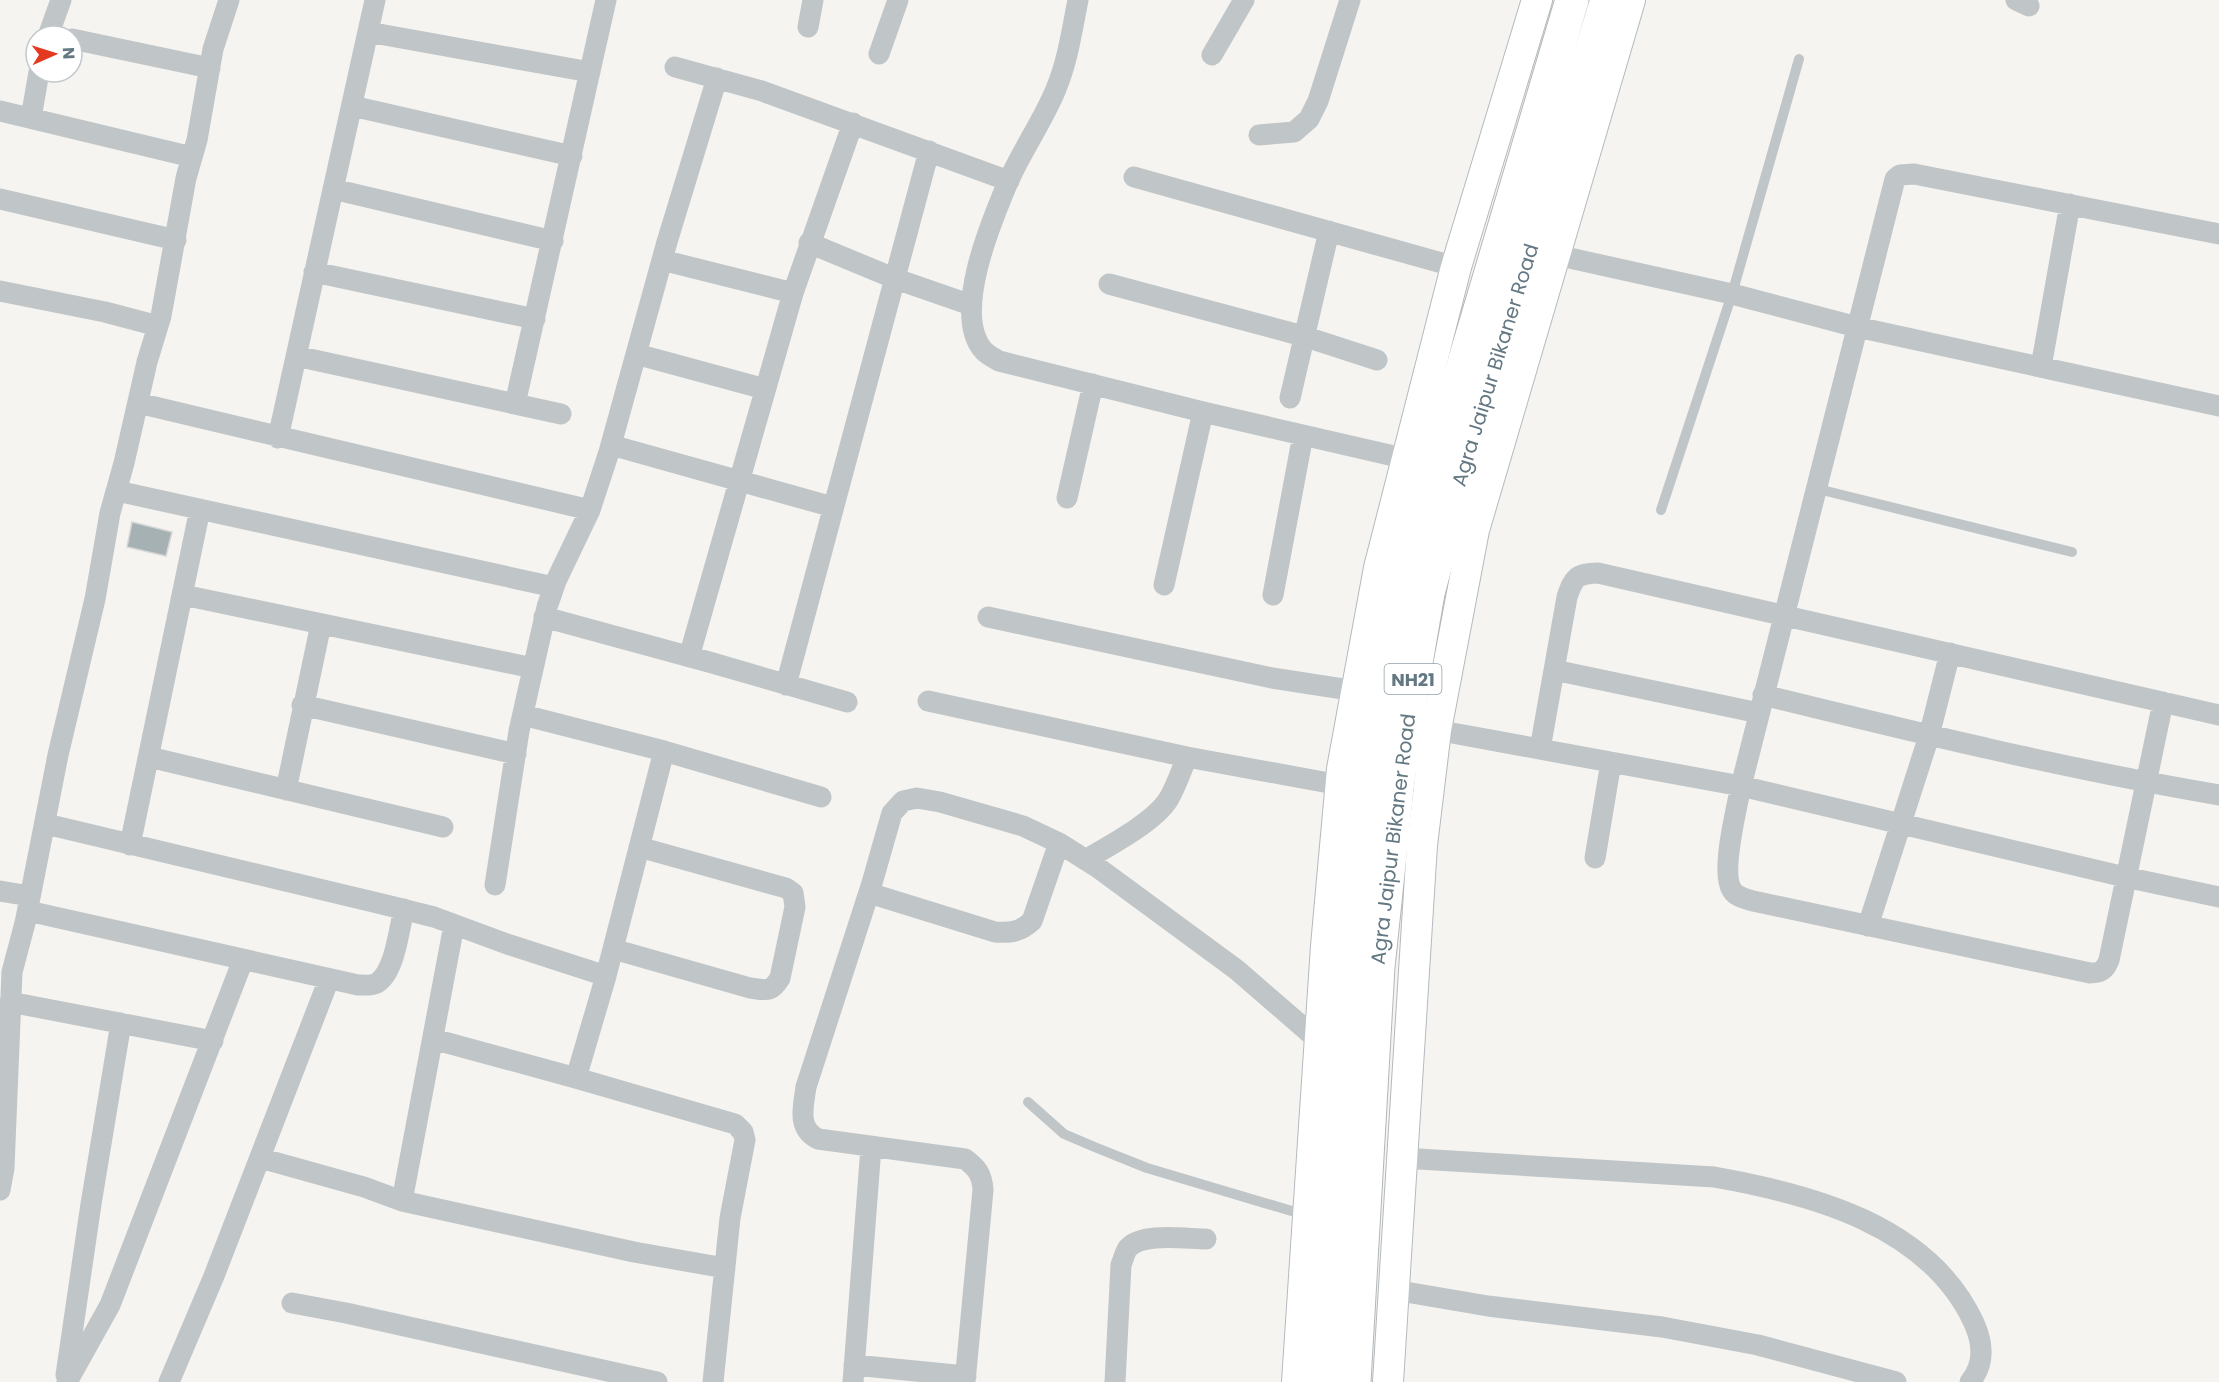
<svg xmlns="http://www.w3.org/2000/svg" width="2219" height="1382" viewBox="0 0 2219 1382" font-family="Poppins,sans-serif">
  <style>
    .building { fill: #a6b1b4; stroke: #d6d6d4; stroke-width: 1.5 }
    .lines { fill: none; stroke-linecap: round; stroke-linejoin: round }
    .secondary-casing { stroke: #b4babe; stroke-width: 32 }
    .highway-casing { stroke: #b3b7b9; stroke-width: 35 }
    .lane { stroke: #c0c5c7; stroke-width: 10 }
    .street { stroke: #c0c5c7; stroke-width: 21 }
    .secondary { stroke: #fff; stroke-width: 30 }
    .highway { stroke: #fff; stroke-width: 33 }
    .labels { text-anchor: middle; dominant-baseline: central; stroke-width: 6; stroke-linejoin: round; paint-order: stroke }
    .shield { fill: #fff; stroke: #92a0a8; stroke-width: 1.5 }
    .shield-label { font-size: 18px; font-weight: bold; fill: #637882 }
    .street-label { font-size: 20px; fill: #637882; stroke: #fff }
  </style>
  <rect width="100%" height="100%" fill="#f5f4f1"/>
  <path class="building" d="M132,522L172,532L166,556L127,547Z"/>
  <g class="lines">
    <g class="secondary-casing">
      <path id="secondary" d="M1297,1382L1326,946L1342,769L1379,568L1456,267L1537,0
        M1388,1382L1422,845L1436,730L1474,530L1630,0"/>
    </g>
    <g class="highway-casing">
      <path id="highway" d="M1326,1382L1350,972L1369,781L1385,670L1403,582L1425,494L1572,0
        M1354,1382L1378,967L1397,788L1413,680L1428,593L1450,510L1607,0"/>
    </g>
    <path class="lane" d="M1818,489L2072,552
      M1661,510L1732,294L1799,59
      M1028,1102L1064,1134L1097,1148L1147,1168L1305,1215"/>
    <path class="street" d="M1078,0C1072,30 1068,60 1056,89C1043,121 1022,150 1008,182C992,220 951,315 984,351C988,355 994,358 999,361L1203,412L1407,459
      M2016,0L2029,6
      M808,27L813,0
      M368,32L590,72
      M48,36L61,0
      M72,39L210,68
      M879,54L898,0
      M1212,55L1244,0
      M675,67L762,91L1009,181
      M352,106L572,156
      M0,111L192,157
      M31,118L39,72
      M1259,135L1294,132L1309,119L1318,101L1350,0
      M1134,177L1456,267
      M333,189L553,241
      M0,199L176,240
      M809,243L896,279L971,305
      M1556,255L1732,294L1857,327L2219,406
      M662,260L793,293
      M314,272L535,319
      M1109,284L1303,336L1377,360
      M0,291L105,312L158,326
      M636,354L765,389
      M296,356L561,414
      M2041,367L2070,204
      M1290,398L1329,231
      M138,403L590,510
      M515,404L606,0
      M278,438L375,0
      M611,445L833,507
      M117,491L554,587
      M1067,498L1093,384
      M1164,585L1203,412
      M183,595L533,668
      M1273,595L1303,435
      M544,617L709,662L847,702
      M988,617L1272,678L1356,691
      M689,657L793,293L853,123
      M1554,670L1759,713
      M786,685L929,151
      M1763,695C1914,732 2066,769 2219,795
      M928,701L1187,757L1340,785
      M2163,702L2109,960C2105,970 2101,973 2090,973L1753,901C1746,899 1736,897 1732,890C1720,872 1737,808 1741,786L1895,179L1900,175L1914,174L2219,234
      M302,705L516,754
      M523,715L664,751L821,797
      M1436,730L1741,786L2125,877L2219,897
      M1540,749L1567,597C1574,577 1576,574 1598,573L2219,715
      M149,757L443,827
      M286,790L321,624
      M46,824L386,905L434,917L507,944L606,976
      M130,845L200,509
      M1595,858L1611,762
      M1085,860C1109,846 1154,822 1168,800C1176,787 1181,771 1187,757
      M495,885L519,731L547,607L556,581L590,510L609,452L667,242L717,78
      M0,891L30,896
      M869,893L995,932C1011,933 1020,932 1032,921L1059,843
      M28,911L358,985C364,985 372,986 377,983C395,972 399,929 404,909
      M1868,926L1929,736L1950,653
      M613,949L750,988C766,990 771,993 780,978L795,907L793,893L786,888L639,847
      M10,1002L213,1041
      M433,1039L576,1078L735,1124L743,1132L745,1140L730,1218L713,1382
      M576,1078L606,976L664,751
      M260,1158L364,1187L402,1201L634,1252L725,1268
      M1402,1158L1714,1177C1811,1194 1929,1225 1974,1323C1983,1343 1985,1364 1970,1382
      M0,1190L4,1168L12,972L25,923L58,755L95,599L110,513L124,463L147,362L161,316L186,178L197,140L213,49L229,0
      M402,1201L454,925
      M1394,1290L1488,1306L1662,1327L1758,1345L1896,1382
      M292,1303L346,1313L657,1382
      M854,1365L966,1376
      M66,1375L91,1204L121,1023
      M67,1382L110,1305L243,960
      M169,1382L214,1276L329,979
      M853,1382L871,1147
      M965,1382L983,1190C982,1174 977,1168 965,1159L818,1139C797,1128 803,1108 806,1087L872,883L892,813L903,801L917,798L940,802L1023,826L1059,843L1097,867L1237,970L1319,1041
      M1115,1382L1121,1265C1123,1260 1125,1252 1128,1248C1142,1232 1186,1239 1206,1239"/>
    <use href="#secondary" class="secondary"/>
    <use href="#highway" class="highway"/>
  </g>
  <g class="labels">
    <rect class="shield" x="1384.5" y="664" width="57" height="30" rx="4.5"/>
    <g class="shield-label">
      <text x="1413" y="679">NH21</text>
    </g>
    <g class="street-label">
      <text transform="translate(1495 365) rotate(-73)">Agra Jaipur Bikaner Road</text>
      <text transform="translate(1393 839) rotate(-83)">Agra Jaipur Bikaner Road</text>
    </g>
  </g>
  <g transform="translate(54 54) rotate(87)"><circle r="28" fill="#ffffff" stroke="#c1c9cd" stroke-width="1.5"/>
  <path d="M0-4.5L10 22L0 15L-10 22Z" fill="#e53821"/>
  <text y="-9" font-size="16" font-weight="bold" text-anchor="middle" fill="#637882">N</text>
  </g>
</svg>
